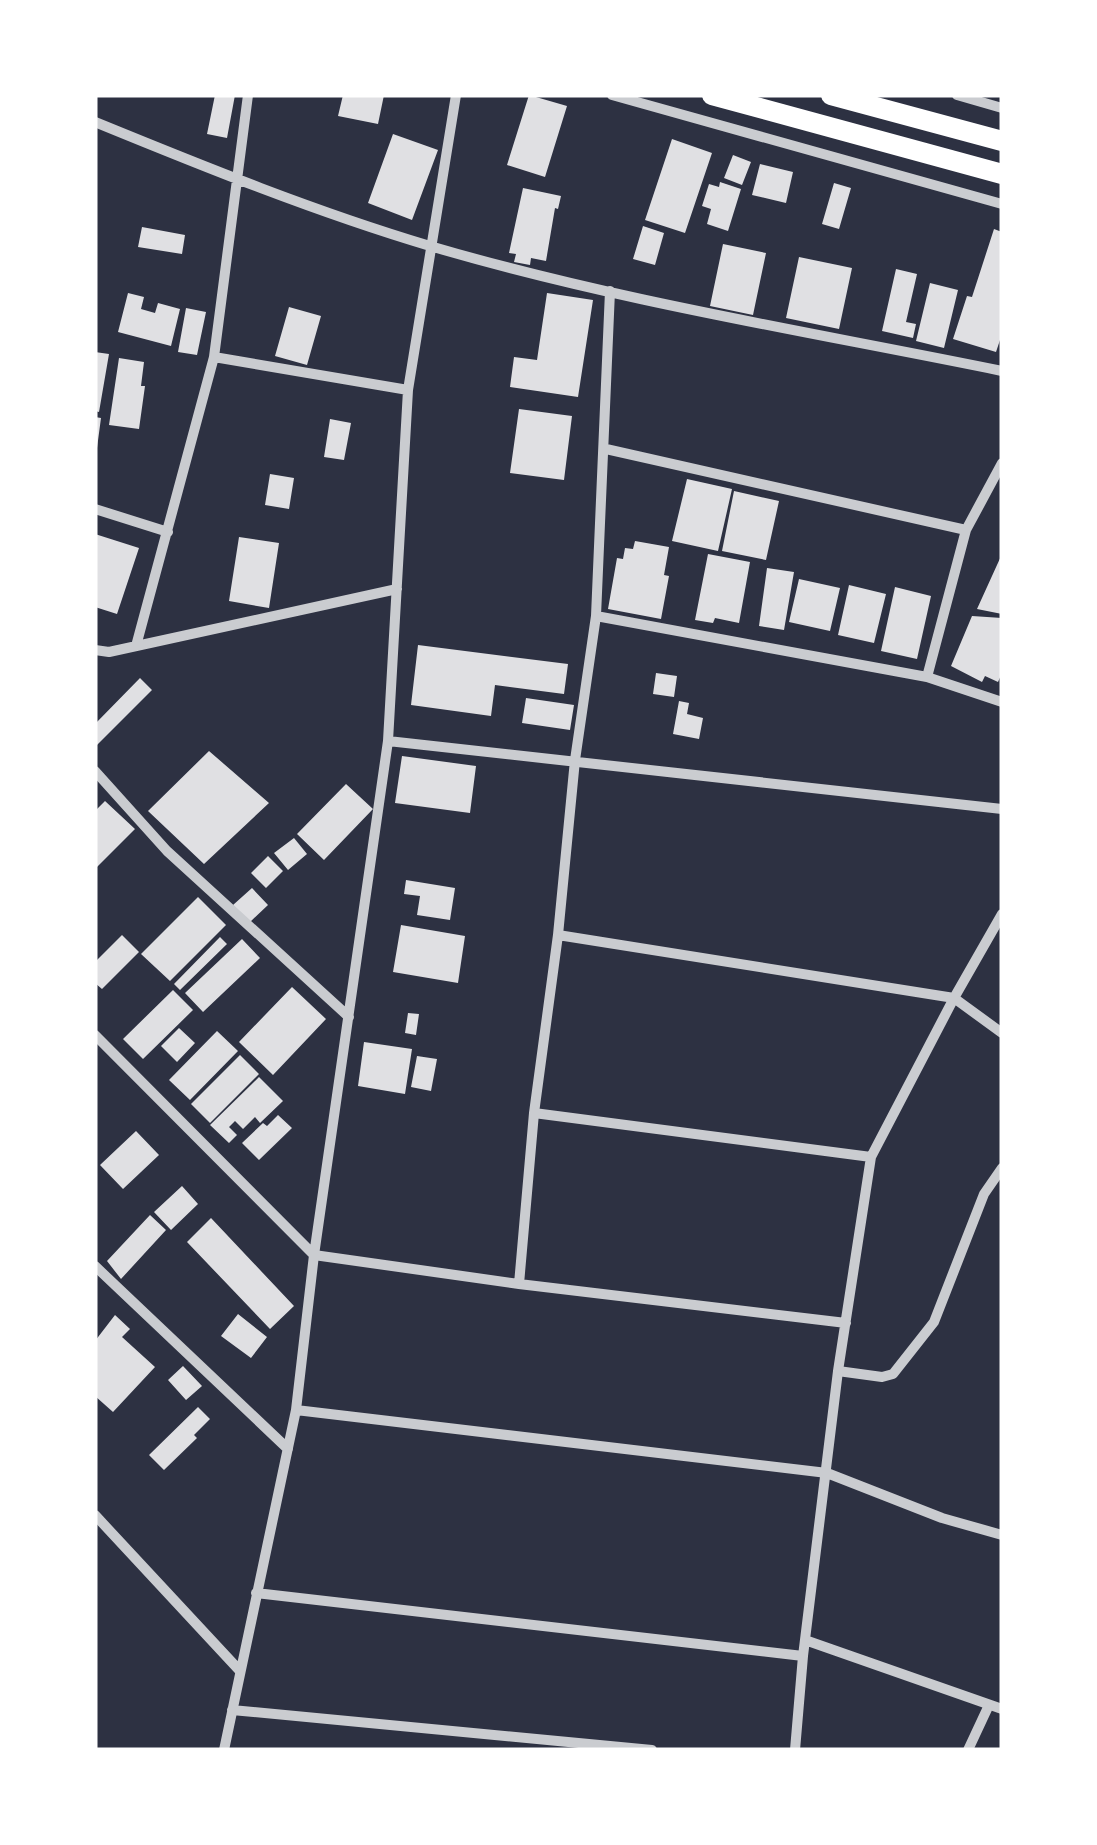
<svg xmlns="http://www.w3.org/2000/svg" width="1097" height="1845" viewBox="0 0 1097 1845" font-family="Karla,sans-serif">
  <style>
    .building { fill: #e0e0e3 }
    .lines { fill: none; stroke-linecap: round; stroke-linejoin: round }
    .minor { stroke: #caccd0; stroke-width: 10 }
    .trunk { stroke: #fff; stroke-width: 20 }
  </style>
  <rect width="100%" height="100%" fill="#2d3142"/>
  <path class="building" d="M215,95H235L227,138L207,134Z
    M343,95H384L378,124L338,116Z
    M529,95L567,106L545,177L507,165Z
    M393,134L438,150L412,220L368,203Z
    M672,139L712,153L685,233L645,220Z
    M733,155L751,162L742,185L724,178Z
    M760,164L793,172L786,203L752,195Z
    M720,182L741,189L728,231L707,224L711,209L702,206L709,184L719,187Z
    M834,183L851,188L839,229L822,224Z
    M523,188L561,196L558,209L555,208L546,261L531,258L530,265L514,262L516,254L509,253Z
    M643,226L664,233L655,265L633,259Z
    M142,227L185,235L182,254L138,247Z
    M994,229L1002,232V334L996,352L953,339L967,296L972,297Z
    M723,244L766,253L753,315L710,306Z
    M799,257L852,268L839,329L786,318Z
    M896,269L917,274L906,322L916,324L913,338L882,331Z
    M930,283L958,290L944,348L916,341Z
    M128,293L144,297L141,309L155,313L158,303L180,309L171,346L118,332Z
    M547,293L593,300L578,397L510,387L514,357L537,360Z
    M289,307L321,316L307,365L275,356Z
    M186,308L206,312L197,355L178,352Z
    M95,352L109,354L99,412L95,411Z
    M119,358L144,362L141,386H145L139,429L109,425Z
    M519,409L572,416L564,480L510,473Z
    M95,417L101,418L97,448H95Z
    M330,419L351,423L344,460L324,457Z
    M270,474L294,478L289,509L265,505Z
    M687,479L732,489L718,551L672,541Z
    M734,491L779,501L766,560L722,551Z
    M95,534L139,548L117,614L95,607Z
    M239,537L279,543L269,608L229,601Z
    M635,541L669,547L664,575L669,576L661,619L608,609L617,558L623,559L625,548L633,549Z
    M708,554L750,562L739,623L715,618L713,623L695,620Z
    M1002,554V614L977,609Z
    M767,568L794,572L784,630L759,626Z
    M799,579L840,588L830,631L789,622Z
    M849,585L886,594L874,643L838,635Z
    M895,587L931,596L917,659L881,651Z
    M972,616L1002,618V673L998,682L985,676L982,682L951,666Z
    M418,645L568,664L564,694L495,685L491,716L411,705Z
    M656,673L677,676L674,697L653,694Z
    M140,678L152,690L97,745L95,724Z
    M526,698L574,705L570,730L522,723Z
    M679,701L689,703L687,714L703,718L699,739L673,734Z
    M209,751L269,803L204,864L148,811Z
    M402,756L476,766L470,813L395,803Z
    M346,784L373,809L324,860L297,834Z
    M105,801L135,829L95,869V811Z
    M294,838L307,854L288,870L274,853Z
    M268,856L283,871L266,888L251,873Z
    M406,880L455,888L450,920L417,915L420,896L404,894Z
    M252,888L268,905L249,923L233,905Z
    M198,897L226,925L170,981L141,954Z
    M401,925L465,936L458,983L393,972Z
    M122,935L139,952L102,989L95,983V962Z
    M220,937L227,944L180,990L174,984Z
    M242,939L260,958L203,1012L185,993Z
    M292,987L326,1019L273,1075L239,1042Z
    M173,990L193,1010L143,1059L123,1039Z
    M408,1013L419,1014L416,1035L405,1033Z
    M179,1028L195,1043L177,1062L161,1046Z
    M217,1031L238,1051L190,1100L169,1080Z
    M364,1042L412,1049L405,1094L358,1086Z
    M240,1055L259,1074L210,1123L191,1104Z
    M417,1056L437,1059L431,1091L411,1087Z
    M259,1077L283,1101L260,1123L255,1117L243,1129L235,1121L229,1127L237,1135L229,1143L210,1125Z
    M278,1115L292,1128L259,1160L242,1143L263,1123L267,1126Z
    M136,1131L159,1155L123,1189L100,1165Z
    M182,1186L198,1204L171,1230L154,1212Z
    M150,1215L166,1230L121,1279L107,1261Z
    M211,1218L294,1306L270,1329L187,1242Z
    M238,1314L267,1337L251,1358L221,1336Z
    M115,1315L130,1329L122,1337L155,1367L113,1412L95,1396V1341Z
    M183,1366L202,1386L186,1400L168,1380Z
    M198,1407L210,1419L194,1435L197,1438L164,1470L149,1455Z"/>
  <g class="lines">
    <path class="minor" d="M612,95L1002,204
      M957,95L1002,108
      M95,122C205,167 316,212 430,246C617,301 811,332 1002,371
      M214,357L408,390
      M606,449L966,530
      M95,509L168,532
      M596,616L927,677L1002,702
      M136,646L214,357L248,95
      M95,650L109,652L397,589
      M927,677L966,530L1002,463
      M388,741L1002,809
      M95,771L167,851L349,1017
      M558,935L954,998L1002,1033
      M95,1035L314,1255L519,1284L846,1323
      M534,1113L871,1157
      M95,1266L288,1449
      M519,1284L534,1113L558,935L575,760L596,616L610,291
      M838,1371L882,1377L893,1374L934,1322L984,1194L1002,1168
      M296,1410L827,1473L942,1518L1002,1535
      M95,1515L240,1671
      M256,1593L803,1656
      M805,1640L1002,1709
      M232,1710L652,1750
      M224,1750L296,1410L314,1255L388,741L408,390L456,95
      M795,1750L803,1656L838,1371L871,1157L954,998L1002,914
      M968,1750L989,1705"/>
    <path class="trunk" d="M712,95L1002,174
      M831,95L1002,141"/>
  </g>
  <rect width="1097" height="1845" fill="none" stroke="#ffffff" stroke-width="195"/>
</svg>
